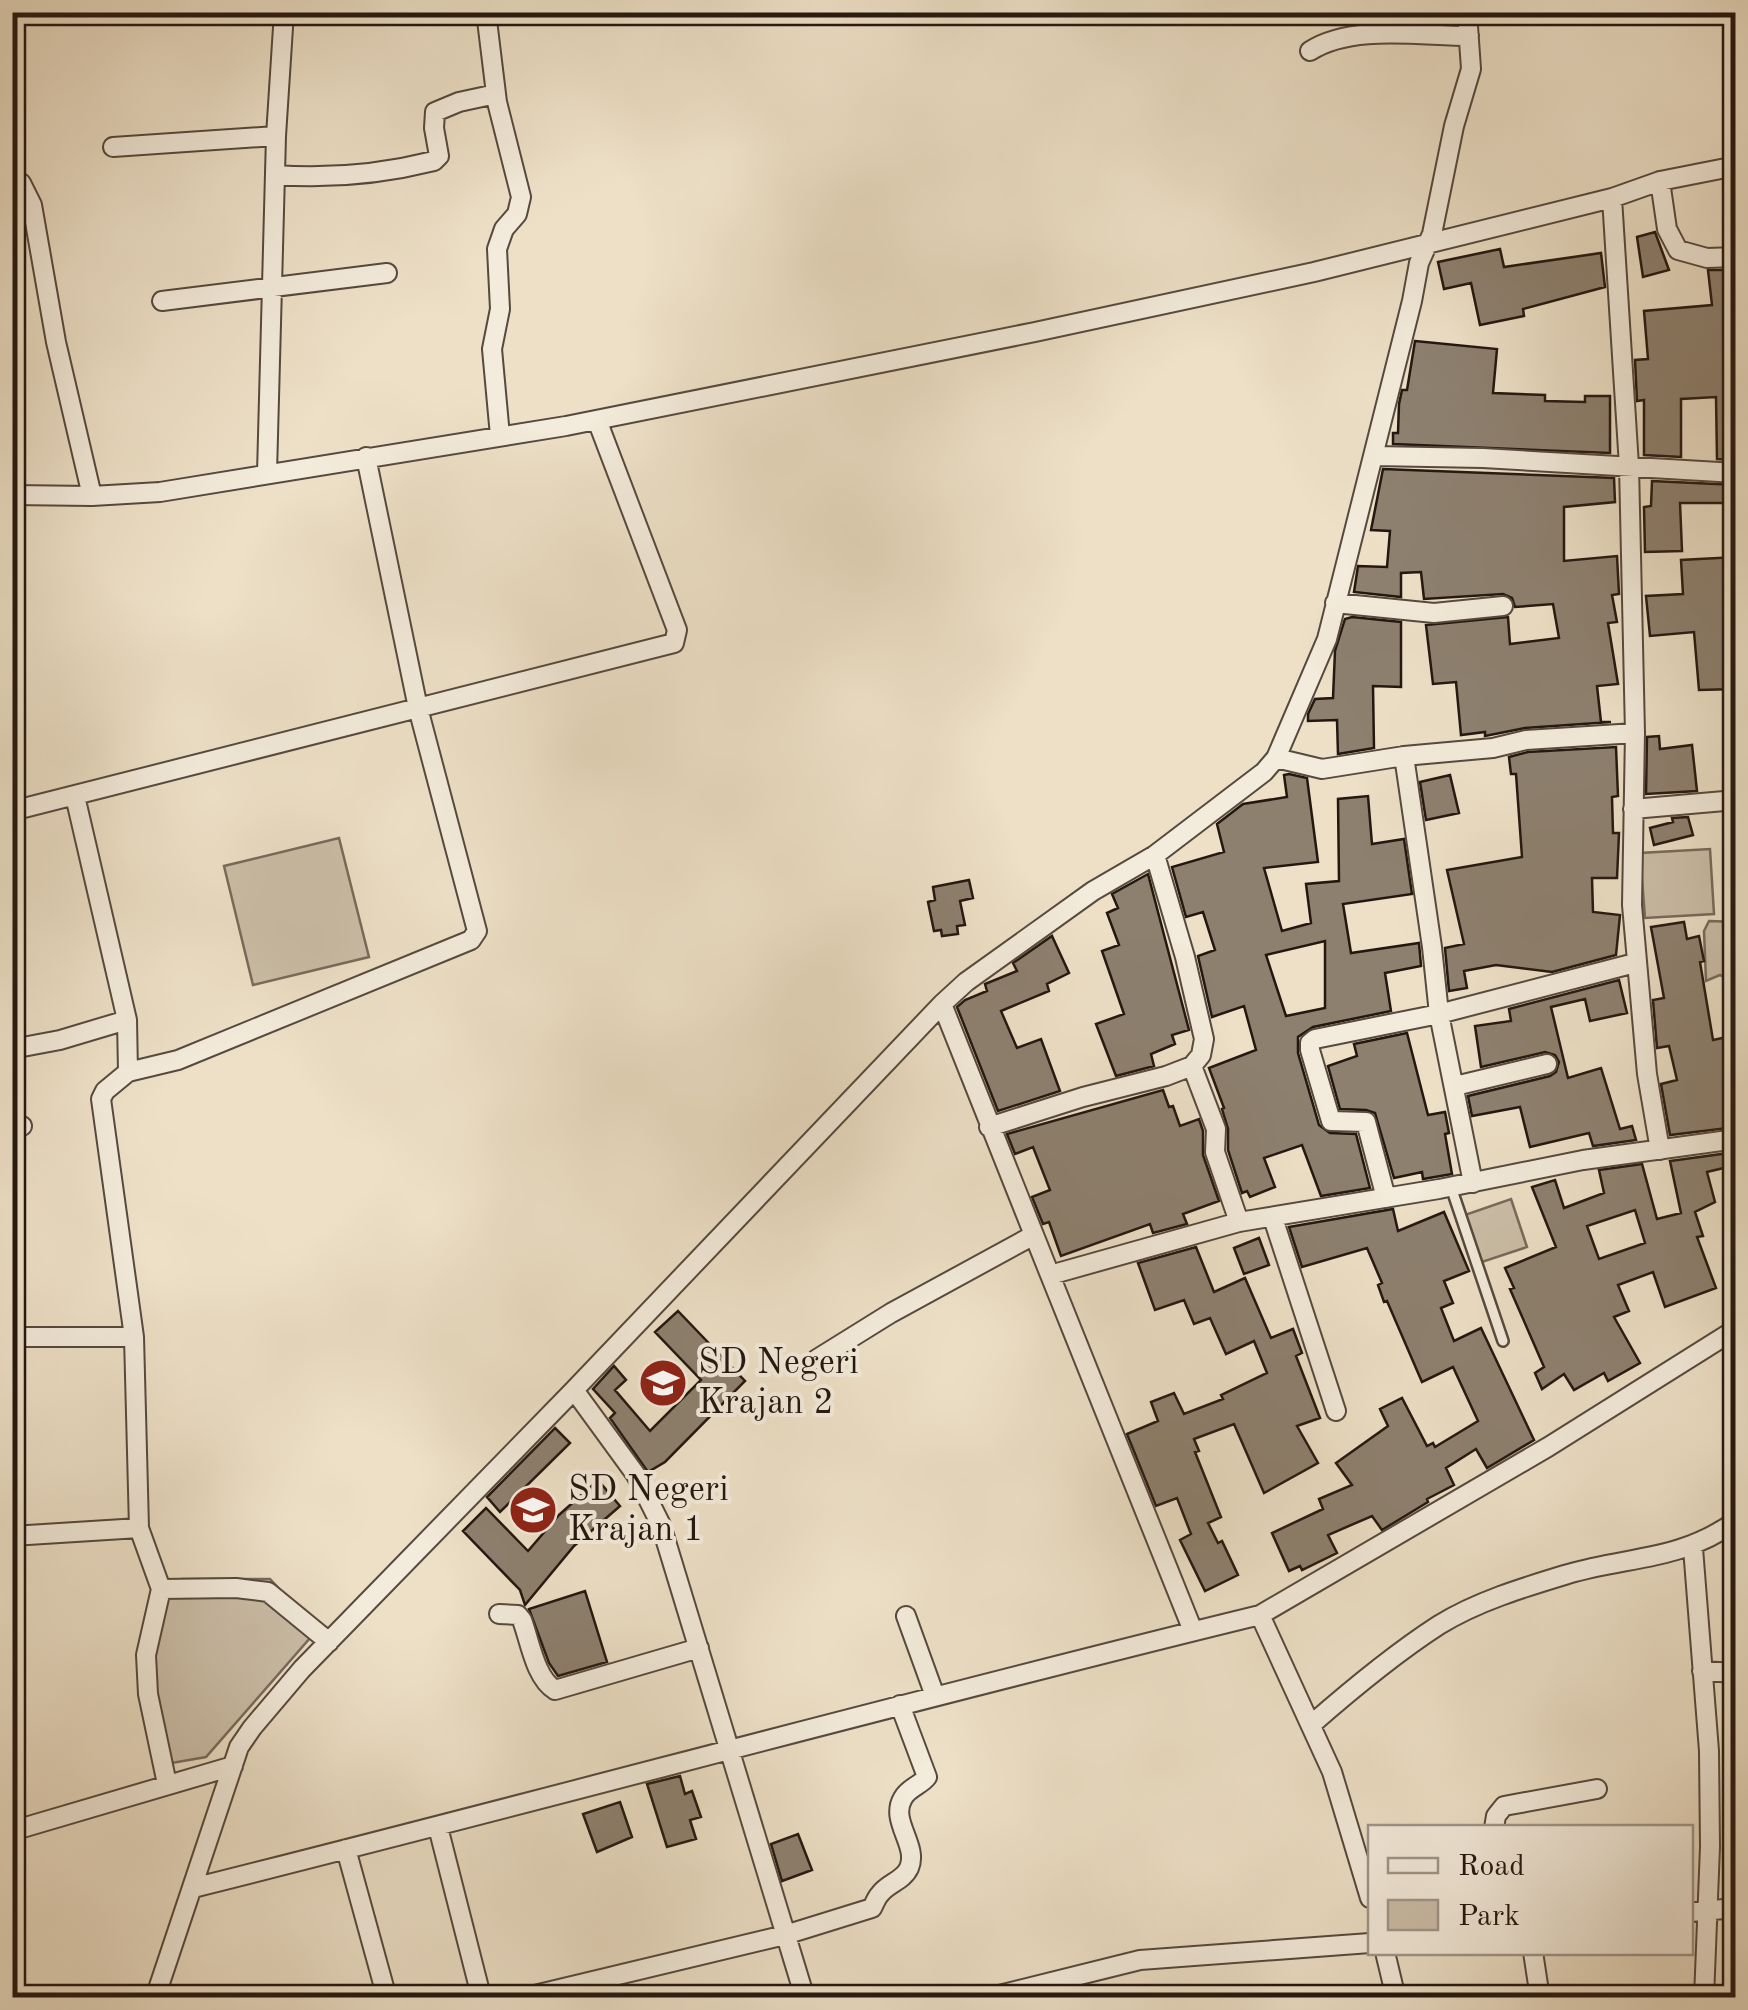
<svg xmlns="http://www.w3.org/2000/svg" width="1748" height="2010" viewBox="0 0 1748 2010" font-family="'Old Standard TT',serif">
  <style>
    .green { fill: #cbbea8; stroke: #786a5c; stroke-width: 2.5 }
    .building { fill: #8d806f; stroke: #241710; stroke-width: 2.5; fill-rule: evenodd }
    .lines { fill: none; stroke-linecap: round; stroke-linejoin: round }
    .lane-casing { stroke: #56493e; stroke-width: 14 }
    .street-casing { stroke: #56493e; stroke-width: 22 }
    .lane { stroke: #f3ebdb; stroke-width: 9 }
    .street { stroke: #f3ebdb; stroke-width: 18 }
    .labels { text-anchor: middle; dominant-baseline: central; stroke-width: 8; stroke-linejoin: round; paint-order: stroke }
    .poi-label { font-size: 35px; fill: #241710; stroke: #f3ebdb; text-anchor: start }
  </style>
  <rect width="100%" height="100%" fill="#ede0c7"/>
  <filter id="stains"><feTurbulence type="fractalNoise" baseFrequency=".002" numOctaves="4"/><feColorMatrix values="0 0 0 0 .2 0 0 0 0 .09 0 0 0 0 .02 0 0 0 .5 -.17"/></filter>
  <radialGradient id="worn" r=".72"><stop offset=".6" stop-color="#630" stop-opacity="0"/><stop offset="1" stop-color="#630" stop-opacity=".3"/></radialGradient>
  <path class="green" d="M339,838L369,957L253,985L224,866Z
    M1710,849L1714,914L1645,918L1640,853Z
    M1709,921L1735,922V984L1720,975L1706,981L1704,931Z
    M1511,1199L1527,1247L1479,1263L1462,1216Z
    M182,1579H270L317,1630L206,1757L172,1763L167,1757L145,1661L168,1585Z"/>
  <path class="building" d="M1655,232L1669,270L1643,277L1637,237Z
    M1500,249L1504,267L1601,253L1605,287L1523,309L1524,316L1480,325L1471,283L1444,289L1438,262Z
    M1708,270H1736V460L1717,459L1716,397L1681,399V457L1644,455V400L1637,401L1635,360L1648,359L1644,311L1712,305Z
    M1415,341L1497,349L1493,393L1545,395V401L1585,402V396H1610V453L1393,444V433H1398L1399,404L1402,390H1407Z
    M1383,469L1614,478L1615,502L1564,507V561L1617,556L1619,594L1612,595L1617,622L1608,623L1618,684L1597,686L1601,722H1611L1525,728L1485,736V732L1461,735L1456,682L1433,684L1426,625L1508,617L1510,644L1559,638L1553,604L1515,607L1512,598L1503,594L1424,599L1421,572L1401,573V597L1354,592L1358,566L1387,567L1390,531L1371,530Z
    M1652,481L1736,485V503H1680L1682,551L1645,552L1644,507L1651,506Z
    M1736,557V689L1699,690L1694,632L1650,636L1646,596L1683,594L1681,560Z
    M1352,617L1401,622V687L1373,686L1374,748L1338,754L1337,720L1308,721V714L1315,699L1333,698L1335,651L1345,619Z
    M1659,736L1660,749L1692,745L1697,791L1646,794L1647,737Z
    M1616,747L1618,796L1612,797L1613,833H1619L1617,878H1592L1593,912L1620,915L1616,955L1552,972L1496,965L1464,971L1467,988L1449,991L1445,948L1464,944L1447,870L1522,857L1516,774H1511L1509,757L1528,752Z
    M1289,774L1307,778L1318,862L1264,868L1282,931L1311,923L1306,884L1339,881L1338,799L1368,796L1372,844L1404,839L1412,894L1343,904L1351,953L1419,943L1421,966L1385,973L1391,1011L1313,1027L1298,1037V1053L1319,1125L1330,1133L1356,1134L1370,1188L1321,1196L1302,1145L1264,1158L1275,1187L1250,1197L1247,1191L1242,1193L1228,1150V1129L1222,1109L1224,1108L1209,1068L1256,1050L1244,1006L1212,1017L1198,956L1215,950L1203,912L1186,917L1172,867L1224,852L1217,824L1243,804L1287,797L1284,775ZM1325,941V1008L1286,1016L1266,955Z
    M1450,775L1459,813L1426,820L1420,782Z
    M1688,817L1693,835L1654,845L1650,828L1673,822L1672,818Z
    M1148,874L1189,1030L1172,1035L1175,1044L1151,1054L1154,1066L1116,1076L1096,1024L1124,1014L1102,951L1119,945L1107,913L1118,908L1112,894Z
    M969,880L973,898L960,901L965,925L957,926L958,934L942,936L941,930L934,931L928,902L935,900L933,887Z
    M1684,922L1687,939L1699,936L1704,961L1700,962L1713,1040L1736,1035V1127L1670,1135L1661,1084L1677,1080L1669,1046L1657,1048L1653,1000L1664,998L1651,927Z
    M1052,936L1069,973L1047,984L1049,991L1001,1011L1017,1048L1041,1039L1060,1091L998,1111L957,1007L965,1000L987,991L985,984L1017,971L1013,963Z
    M1619,980L1627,1013L1590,1021L1585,999L1551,1007L1568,1078L1601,1068L1620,1129L1632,1126L1636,1140L1593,1146L1589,1133L1530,1147L1520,1107L1472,1116L1468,1096L1550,1076L1556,1072L1559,1062L1555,1055L1545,1052L1481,1067L1475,1026L1511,1021L1509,1009Z
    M1407,1033L1428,1115L1445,1112L1449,1133L1445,1134L1452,1174L1423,1179L1422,1172L1394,1178L1375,1113L1366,1110L1340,1109L1328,1066L1357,1056L1354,1044Z
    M1163,1090L1169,1107L1173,1106L1180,1126L1199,1119L1203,1131V1155L1219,1201L1183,1214L1187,1224L1153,1233L1150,1224L1061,1256L1049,1222L1043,1224L1032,1197L1050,1190L1033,1147L1015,1154L1007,1134Z
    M1729,1153L1732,1166L1707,1172L1715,1202L1695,1212L1703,1236L1697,1237L1716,1288L1665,1307L1653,1272L1618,1285L1629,1311L1614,1317L1640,1363L1608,1381L1604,1373L1574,1390L1564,1374L1542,1389L1535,1373L1544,1367L1510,1289L1514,1288L1505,1268L1556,1247L1532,1187L1555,1180L1564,1208L1604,1193L1599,1170L1642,1164L1657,1219L1681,1213L1670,1161ZM1635,1210L1645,1243L1599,1259L1587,1226Z
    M1393,1209L1398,1231L1444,1212L1469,1271L1444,1281L1453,1303L1441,1308L1454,1341L1481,1328L1534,1440L1487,1468L1476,1449L1446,1468L1454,1485L1427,1499L1428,1502L1382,1530L1372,1516L1328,1535L1337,1553L1302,1570L1300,1566L1289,1571L1272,1533L1323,1509L1319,1499L1352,1485L1336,1463L1388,1426L1380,1409L1402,1398L1427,1446L1433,1443L1435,1447L1478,1421L1453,1367L1422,1382L1387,1301L1384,1302L1378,1285L1382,1283L1367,1248L1302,1267L1289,1227Z
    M1259,1238L1269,1265L1244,1274L1234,1248Z
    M1196,1247L1214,1292L1245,1278L1271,1338L1293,1329L1302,1353L1296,1356L1320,1418L1297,1426L1318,1463L1264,1493L1234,1424L1194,1439L1199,1451L1195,1452L1221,1517L1208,1523L1218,1543L1222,1541L1238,1575L1205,1591L1180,1540L1191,1534L1177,1498L1156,1506L1127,1434L1158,1421L1151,1402L1174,1393L1184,1414L1223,1399L1221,1395L1267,1373L1254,1341L1226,1354L1210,1318L1194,1324L1184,1300L1155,1310L1138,1263Z
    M678,1311L745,1381L665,1462L648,1472L610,1418L615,1413L593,1389L614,1366L626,1380L615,1390L650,1431L701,1380L655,1332Z
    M555,1428L570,1443L500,1512L487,1497Z
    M598,1480L620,1506L574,1546L525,1605L520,1590L463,1531L486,1508L528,1551L559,1515Z
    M585,1591L607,1662L558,1676L549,1663L529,1609Z
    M680,1776L685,1794L692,1791L701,1817L690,1820L696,1839L667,1847L647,1784Z
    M620,1802L632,1837L597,1852L583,1814Z
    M798,1834L812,1870L782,1881L771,1844Z"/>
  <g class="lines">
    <g class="lane-casing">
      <path id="lane" d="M1451,1187L1503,1341"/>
    </g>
    <g class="street-casing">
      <path id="street" d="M486,12L497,102L521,197L517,214L504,229L497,249L500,309L492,349L500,436
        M1310,51C1352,24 1420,36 1469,36
        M113,147L276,136
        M275,175C329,179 382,174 434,161L439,156L434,128L435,112L459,102L496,94
        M12,179L21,183L32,205L56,342L92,496
        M1660,181L1667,229L1678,250L1707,258L1736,257
        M1612,198L1629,466L1635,733L1632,905L1647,1074L1660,1150
        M162,301L387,273
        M1374,456L1483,458L1736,473
        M267,473L276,136L284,12
        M12,495L92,496L160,492L566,426L1035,332L1314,272L1612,198L1660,181L1736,166
        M1335,603L1434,613L1503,606
        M1276,758L1322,769L1404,756L1493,748L1526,740L1635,733
        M75,796L127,1020L128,1072L105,1091L101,1099L134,1337
        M1633,809L1736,800
        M12,811L674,643L677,630L597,420
        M942,1004L1050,1275L1239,1222L1439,1189L1583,1160L1736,1139
        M12,1049L60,1040L127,1020
        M1192,1066L1216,1129L1215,1152L1239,1222
        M128,1072L178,1060L471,940L477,931L418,708L366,457
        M1455,1086L1547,1064
        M989,1127L1083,1097L1166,1076L1192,1066L1201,1055L1204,1039L1185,957L1155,855
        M12,1128L22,1126
        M1473,1183L1439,1014L1635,963
        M1386,1198L1366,1122L1331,1121L1310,1050V1043L1315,1039L1439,1014L1432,947L1404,756
        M1273,1218L1336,1411
        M1050,1275L1193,1631
        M12,1337H134L139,1528L161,1589L146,1655L148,1694L167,1784
        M817,1359L891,1313L1034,1235
        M574,1390L636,1475L661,1525L805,1998
        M12,1536L139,1528
        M1693,1548L1709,1751L1710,1847L1704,1998
        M161,1589L236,1588L268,1592L329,1642
        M499,1614L518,1615L522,1620C530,1641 535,1678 555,1690L699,1648
        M1260,1615L1548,1447L1736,1329
        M906,1616L935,1696
        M1702,1671L1736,1673
        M1312,1724C1352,1689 1394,1654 1439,1625C1478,1601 1525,1587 1568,1574C1630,1556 1680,1561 1736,1521
        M438,1827L479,1988L485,1998
        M1494,1828L1496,1816L1504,1806L1597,1789
        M12,1831L233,1766
        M346,1849L387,1998
        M193,1888C549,1799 903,1702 1260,1615L1332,1772L1370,1898
        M1690,1912L1736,1908
        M1385,1952L1396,1998
        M1533,1952L1540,1998
        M155,1998L239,1747L252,1728L302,1669L574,1390L942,1004L966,982L1093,891L1155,855L1264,772L1276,758L1327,639L1412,301L1419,263L1432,234L1454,126L1471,69L1467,12
        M522,1998L785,1935L872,1908C875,1903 876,1898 880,1894C888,1883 903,1881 909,1868C919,1845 889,1821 903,1798C908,1788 921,1785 927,1777L900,1705
        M987,1998L1140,1960L1370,1943"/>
    </g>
    <use href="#lane" class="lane"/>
    <use href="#street" class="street"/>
  </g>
  <defs>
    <g id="school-disc" transform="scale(2.5)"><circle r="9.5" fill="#8f2418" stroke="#f3ebdb"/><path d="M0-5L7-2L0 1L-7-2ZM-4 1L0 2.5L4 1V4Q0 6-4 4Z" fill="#fff"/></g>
  </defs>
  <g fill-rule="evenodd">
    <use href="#school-disc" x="663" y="1383"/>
    <use href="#school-disc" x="533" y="1510"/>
  </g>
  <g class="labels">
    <g class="poi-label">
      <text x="698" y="1363">SD Negeri<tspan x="698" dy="40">Krajan 2</tspan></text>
      <text x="568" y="1490">SD Negeri<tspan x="568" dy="40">Krajan 1</tspan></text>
    </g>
  </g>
  <rect width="1748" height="2010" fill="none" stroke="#ede0c7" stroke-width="50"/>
  <rect x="15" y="15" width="1718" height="1980" fill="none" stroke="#241710" stroke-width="5"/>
  <rect x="25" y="25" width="1698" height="1960" fill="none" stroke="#241710" stroke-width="2.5"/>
  <rect x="1368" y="1825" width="325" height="130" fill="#f3ebdb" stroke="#a0968a" stroke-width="2.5"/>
  <rect x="1388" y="1858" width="50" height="15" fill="#f3ebdb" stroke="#a0968a" stroke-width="2.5"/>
  <text x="1458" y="1875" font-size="30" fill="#241710">Road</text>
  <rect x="1388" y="1900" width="50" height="30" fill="#cbbea8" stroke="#a0968a" stroke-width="2.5"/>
  <text x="1458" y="1925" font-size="30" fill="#241710">Park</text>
  <rect width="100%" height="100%" filter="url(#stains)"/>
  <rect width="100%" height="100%" fill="url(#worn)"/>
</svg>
